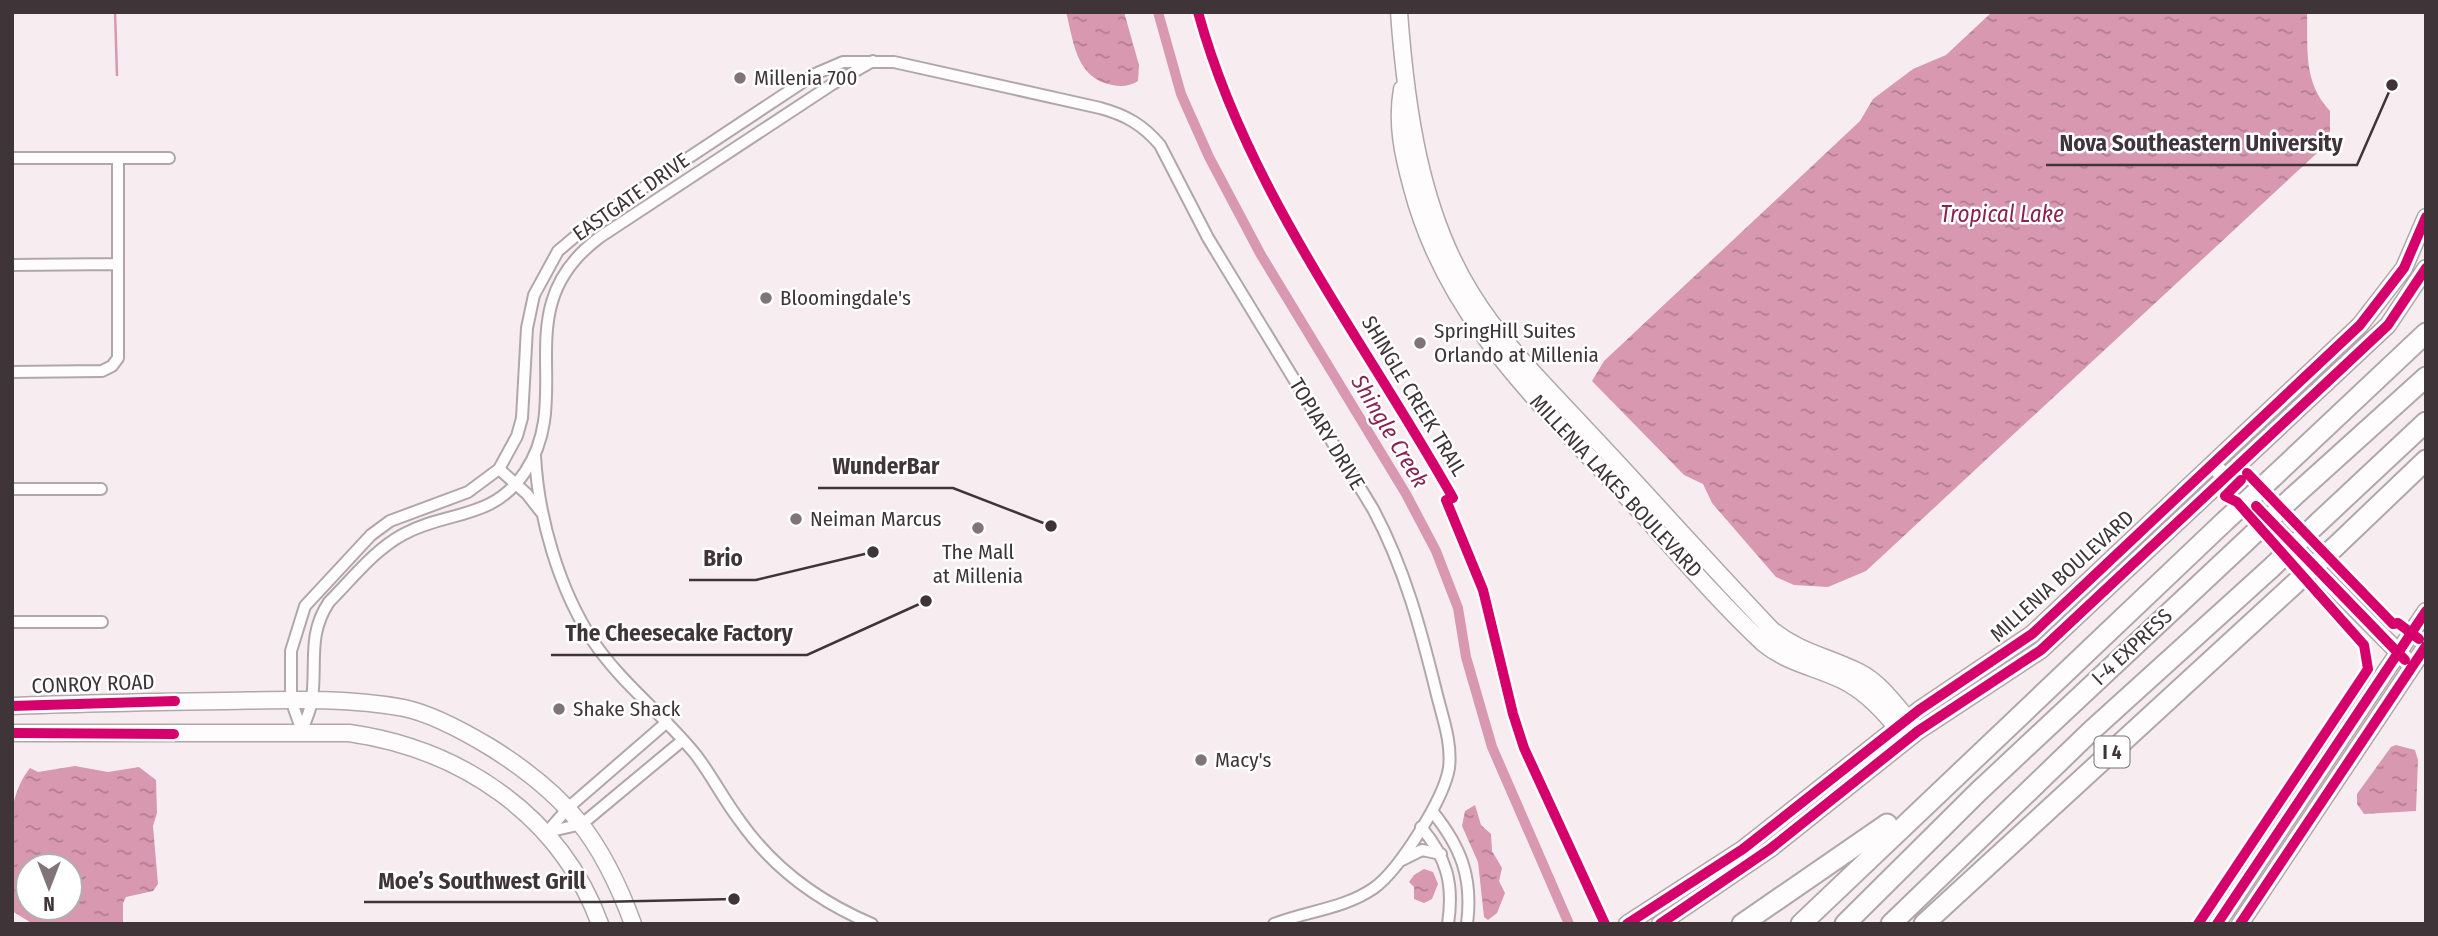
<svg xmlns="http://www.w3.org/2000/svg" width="2438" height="936" viewBox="0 0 2438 936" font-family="'Fira Sans Condensed',sans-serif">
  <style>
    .water { fill: url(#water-ripples); fill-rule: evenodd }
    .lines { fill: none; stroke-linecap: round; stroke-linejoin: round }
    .stream { stroke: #d898b0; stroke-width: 2.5 }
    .canal { stroke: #d898b0; stroke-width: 10 }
    .street-casing { stroke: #b1a7aa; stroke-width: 14 }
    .secondary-casing { stroke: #b1a7aa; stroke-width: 19 }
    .highway-casing { stroke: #b1a7aa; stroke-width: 23 }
    .street { stroke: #fefcfd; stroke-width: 10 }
    .secondary { stroke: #fefcfd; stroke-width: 16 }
    .highway { stroke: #fefcfd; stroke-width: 19 }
    .highway-bridge-casing { stroke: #b1a7aa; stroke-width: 23; stroke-linecap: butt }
    .highway-bridge { stroke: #fefcfd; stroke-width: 19 }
    .cycleway-casing { stroke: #fff; stroke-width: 15 }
    .cycleway { stroke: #d6006c; stroke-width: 10 }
    .poi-dot { fill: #7f7578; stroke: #fff; stroke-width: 2.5 }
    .labels { text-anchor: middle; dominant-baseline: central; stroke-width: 5; stroke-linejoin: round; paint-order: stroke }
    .shield { fill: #fff; stroke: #797173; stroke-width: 2 }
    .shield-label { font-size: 19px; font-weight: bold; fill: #3f3437 }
    .poi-label { font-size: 21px; fill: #3f3437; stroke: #fff; text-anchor: start }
    .street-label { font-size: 21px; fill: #3f3437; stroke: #fff }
    .water-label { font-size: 23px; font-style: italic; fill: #882252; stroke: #fff }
    .leader { fill: none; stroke: #3f3437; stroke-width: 2.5 }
    .callout-dot { fill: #3f3437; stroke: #fff; stroke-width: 2.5 }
    .callout-label { font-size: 23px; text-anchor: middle; font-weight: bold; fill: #3f3437; stroke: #fff; stroke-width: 5; stroke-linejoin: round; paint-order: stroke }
  </style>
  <defs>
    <pattern id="water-ripples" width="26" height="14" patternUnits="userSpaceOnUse" patternTransform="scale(1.75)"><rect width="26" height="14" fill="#d898b0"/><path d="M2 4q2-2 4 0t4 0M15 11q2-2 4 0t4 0" fill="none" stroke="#b17d90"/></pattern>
  </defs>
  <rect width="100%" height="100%" fill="#f7edf0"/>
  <path class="water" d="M1066,12H1124L1139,65L1138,81C1130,86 1122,87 1112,85C1076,78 1074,43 1066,12Z
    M1992,12H2307C2308,50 2303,82 2330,111V134L2316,154L1866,571L1828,587L1794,585L1776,577L1712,503L1703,484L1684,475L1592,381L1604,361L1860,121L1873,99L1913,69L1946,55Z
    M2396,745L2415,750L2418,760L2416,811L2364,814L2357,804V794L2391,747Z
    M75,766L108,772L139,767L156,780L157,813L153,826L158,884L153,891L126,897L123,903V922L33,924L12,911C12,865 0,805 30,768L38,772ZM70,866V908H28V866Z
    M1475,805L1481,825L1491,834L1492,851L1502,868L1499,881L1505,893L1497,913L1488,920L1484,917L1478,862L1462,826L1465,811Z
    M1424,869L1433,872L1438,884L1432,899L1424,903L1414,899V887L1409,882L1414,875Z"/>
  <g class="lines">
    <path class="stream" d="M115,12L117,75"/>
    <path class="canal" d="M1158,12L1181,94L1209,157L1261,255L1406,494L1436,551L1458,608L1466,657L1492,747L1569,924"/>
    <g class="street-casing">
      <path id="street" d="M12,158H169
        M12,265L118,264
        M12,372L102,371L112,366L118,358V158
        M535,455C538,517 559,589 593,641C621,683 664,715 696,755C712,776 724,800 740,821C773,868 820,902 872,924
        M499,469L527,494L541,512
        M12,489H101
        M12,622H102
        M302,731L291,700V651L305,606L371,535L390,521L468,492L499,469L517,436L522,418L527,328L534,295L558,251L596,219L815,74L843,62H894L1100,108C1126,115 1143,125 1160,145L1208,238L1373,509C1405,569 1421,630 1437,695C1443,719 1452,743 1449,768C1444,799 1399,870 1374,888C1344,909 1306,911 1274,924
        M302,731C305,721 311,710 312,699C317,663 307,635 329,602C352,579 375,549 404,534C448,510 492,521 525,472C577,394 504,308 600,237L831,85L873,61
        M1432,811C1461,847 1473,877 1467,924
        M1421,827C1447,858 1454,884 1448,924
        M547,832L582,824L683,740
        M547,832L569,807L667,722
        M1402,860L1422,850L1441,854"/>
    </g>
    <g class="secondary-casing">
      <path id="secondary" d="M1399,12C1406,107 1420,211 1471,293C1504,347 1552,392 1595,439C1654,502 1712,567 1772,630C1801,653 1827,656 1859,672C1881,683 1897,707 1913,725
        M1402,89C1396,124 1403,155 1412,188C1446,318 1537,400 1625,495C1670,544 1714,597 1763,643C1787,663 1815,667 1842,680C1867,692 1886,714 1903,735
        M2220,472L2406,660
        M12,706C83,703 153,702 224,701C284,700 345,697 404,708C433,714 465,732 490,747C567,795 602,839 633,924
        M12,733H349C461,749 560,815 600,924
        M1627,924L1743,849L1919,710L2032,634L2360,325L2404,268L2426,217
        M1660,924L1770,849L1918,731L2041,650L2388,325L2426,268
        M2217,924L2426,611
        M2240,924L2426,646"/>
    </g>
    <g class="highway-casing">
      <path id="highway" d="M2272,478L2426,333
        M2293,497L2426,377
        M2318,523L2426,422
        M2336,546L2426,460
        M1742,924L1887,824
        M1801,924L2225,521
        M1845,924L1978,792L2245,542
        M1891,924L2091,731L2271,568
        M1924,924L2289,589"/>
    </g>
    <use href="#street" class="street"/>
    <use href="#secondary" class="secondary"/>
    <use href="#highway" class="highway"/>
    <g class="highway-bridge-casing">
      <path id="highway-bridge" d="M2225,521L2272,478
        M2245,542L2293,497
        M2271,568L2318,523
        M2289,589L2336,546"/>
    </g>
    <use href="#highway-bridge" class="highway-bridge"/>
    <g class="cycleway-casing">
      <path id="cycleway" d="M1198,12C1247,191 1363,338 1453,498L1446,500L1483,590L1513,714L1524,748L1605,924
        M2247,473L2393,624L2398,623L2419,639
        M2256,506L2405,660
        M12,706L175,701
        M12,733L174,734
        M1627,924L1743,849L1919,710L2032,634L2360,325L2404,268L2426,217
        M1660,924L1770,849L1918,731L2041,650L2388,325L2426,268
        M2198,924L2368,669L2364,645L2237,502L2225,496L2241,480
        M2217,924L2426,611
        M2240,924L2426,646"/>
    </g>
    <use href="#cycleway" class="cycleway"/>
  </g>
  <g class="poi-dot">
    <circle cx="740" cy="78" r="7"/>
    <circle cx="766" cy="298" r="7"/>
    <circle cx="1420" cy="343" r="7"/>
    <circle cx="796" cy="519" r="7"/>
    <circle cx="978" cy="528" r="7"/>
    <circle cx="559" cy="709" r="7"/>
    <circle cx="1201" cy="760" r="7"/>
  </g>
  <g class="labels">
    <rect class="shield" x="2094.5" y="736.5" width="35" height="31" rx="5"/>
    <g class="shield-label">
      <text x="2112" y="752">I 4</text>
    </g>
    <g class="poi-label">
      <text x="754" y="78">Millenia 700</text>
      <text x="780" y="298">Bloomingdale's</text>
      <text x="1434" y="331">SpringHill Suites<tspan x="1434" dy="24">Orlando at Millenia</tspan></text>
      <text x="810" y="519">Neiman Marcus</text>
      <text x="978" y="552" text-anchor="middle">The Mall<tspan x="978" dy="24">at Millenia</tspan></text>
      <text x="573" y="709">Shake Shack</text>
      <text x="1215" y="760">Macy's</text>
    </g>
    <g class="street-label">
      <text transform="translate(631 197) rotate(-35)">EASTGATE DRIVE</text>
      <text transform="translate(1414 396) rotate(59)">SHINGLE CREEK TRAIL</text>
      <text transform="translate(1327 434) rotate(59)">TOPIARY DRIVE</text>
      <text transform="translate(1616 486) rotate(47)">MILLENIA LAKES BOULEVARD</text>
      <text transform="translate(2062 576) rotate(-42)">MILLENIA BOULEVARD</text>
      <text transform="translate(2132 647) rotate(-43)">I-4 EXPRESS</text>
      <text transform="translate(93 684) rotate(-2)">CONROY ROAD</text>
    </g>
    <g class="water-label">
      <text x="2002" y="214">Tropical Lake</text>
      <text transform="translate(1390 431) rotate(59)">Shingle Creek</text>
    </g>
  </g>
  <path class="leader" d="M2392 85L2357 165H2046M1051 526L953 488H818M873 552L756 580H689M926 601L807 655H551M734 899L599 902H364"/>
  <g class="callout-dot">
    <circle cx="2392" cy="85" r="7"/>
    <circle cx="1051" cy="526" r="7"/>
    <circle cx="873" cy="552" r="7"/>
    <circle cx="926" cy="601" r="7"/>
    <circle cx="734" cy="899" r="7"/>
  </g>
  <g class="callout-label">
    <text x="2201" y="151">Nova Southeastern University</text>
    <text x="886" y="474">WunderBar</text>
    <text x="723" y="566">Brio</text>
    <text x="679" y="641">The Cheesecake Factory</text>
    <text x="482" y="889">Moe’s Southwest Grill</text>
  </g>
  <rect width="2438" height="936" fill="none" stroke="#3f3437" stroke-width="28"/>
  <g transform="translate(49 887) rotate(180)"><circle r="33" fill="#ffffff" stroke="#b2aeaf" stroke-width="2"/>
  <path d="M0-5L12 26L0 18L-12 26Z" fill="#7f7578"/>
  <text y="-10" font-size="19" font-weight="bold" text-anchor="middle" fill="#3f3437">N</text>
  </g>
</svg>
